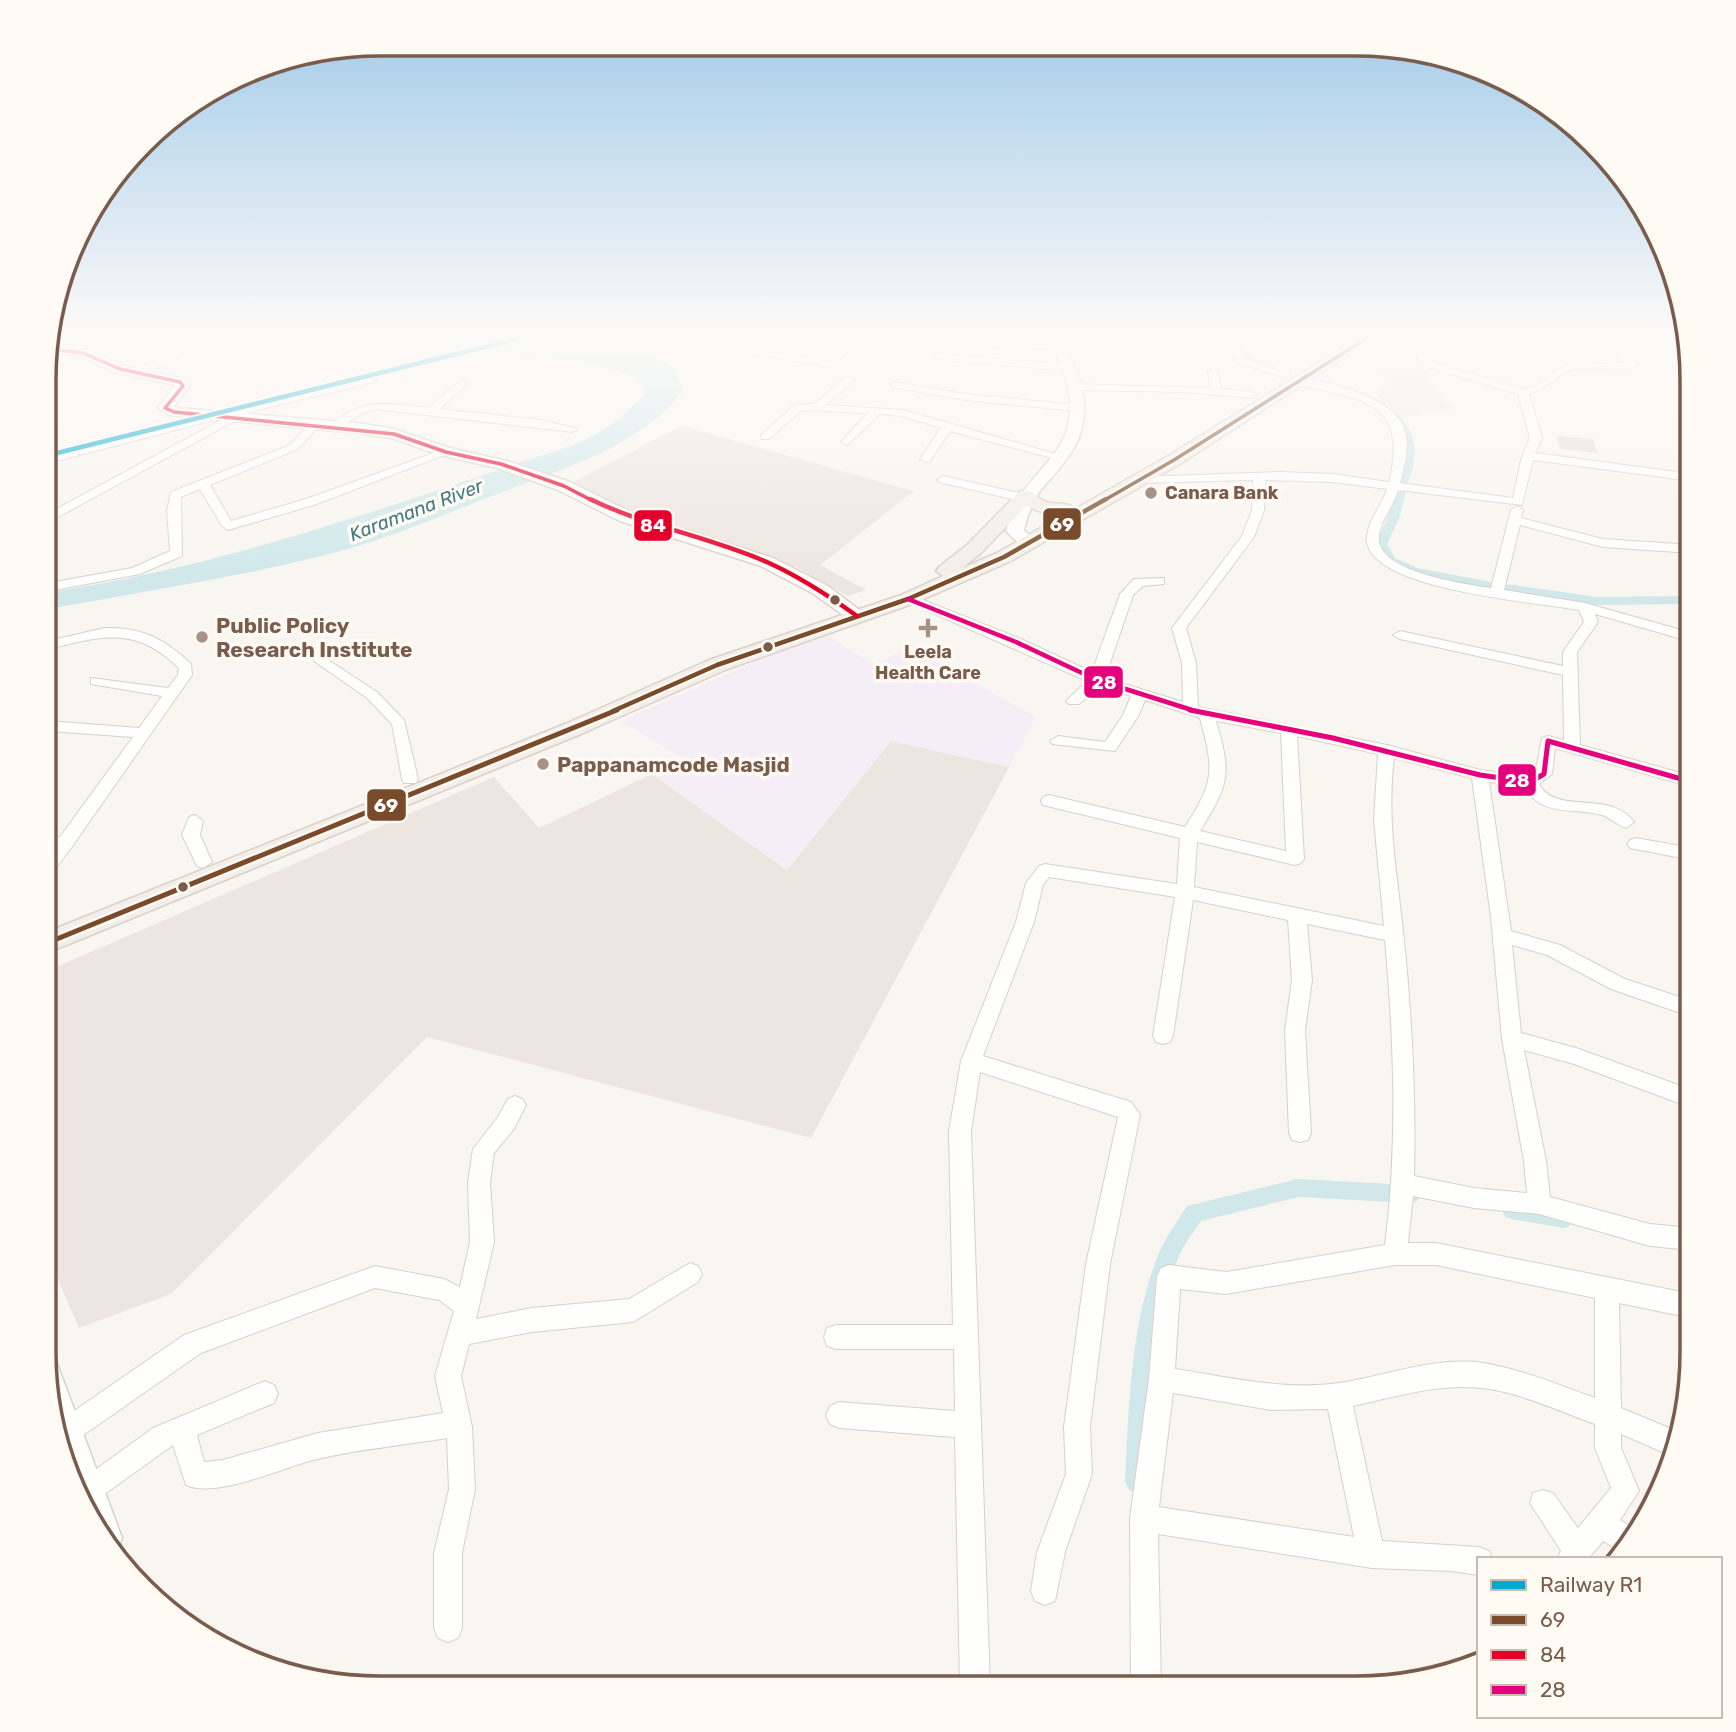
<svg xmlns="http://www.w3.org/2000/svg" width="1736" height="1732" viewBox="0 0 1736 1732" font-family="Rubik,sans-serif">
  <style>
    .commercial { fill: #f6e8e1 }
    .industrial { fill: #ede5e0 }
    .education { fill: #f6eef6 }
    .water { fill: #d0e8ea }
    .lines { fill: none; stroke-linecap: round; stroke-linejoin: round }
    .canal { fill: #d0e8ea; fill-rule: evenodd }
    .building { fill: #e6ded7 }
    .street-casing { stroke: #d7d1cb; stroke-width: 2 }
    .secondary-casing { stroke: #d9d2cb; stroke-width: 3 }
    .primary-casing { stroke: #dad1cc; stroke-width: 3 }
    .street { fill: #fefefd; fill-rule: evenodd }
    .secondary { fill: #fefefd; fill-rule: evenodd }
    .primary { fill: #f3eee8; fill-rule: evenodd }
    .bus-1-far2-casing { stroke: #fffaf3; stroke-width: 7 }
    .bus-1-far1-casing { stroke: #fffaf3; stroke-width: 9 }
    .bus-1-casing { stroke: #fffaf3; stroke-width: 10 }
    .bus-2-far1-casing { stroke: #fffaf3; stroke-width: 7 }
    .bus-2-casing { stroke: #fffaf3; stroke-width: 9 }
    .bus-3-far1-casing { stroke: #fffaf3; stroke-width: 9 }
    .bus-3-casing { stroke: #fffaf3; stroke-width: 10 }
    .bus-1-far2 { stroke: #7a4b2a; stroke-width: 3.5 }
    .bus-1-far1 { stroke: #7a4b2a; stroke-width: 4.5 }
    .bus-1 { stroke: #7a4b2a; stroke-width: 5 }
    .bus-2-far1 { stroke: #e4002b; stroke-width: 3.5 }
    .bus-2 { stroke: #e4002b; stroke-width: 4.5 }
    .bus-3-far1 { stroke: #e5007d; stroke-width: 4.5 }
    .bus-3 { stroke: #e5007d; stroke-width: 5 }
    .rail-1-casing { stroke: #fffaf3; stroke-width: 8 }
    .rail-1 { stroke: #00a9ce; stroke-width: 4.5 }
    .poi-dot { fill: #a69286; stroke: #fffaf3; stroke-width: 2.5 }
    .bus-dot { fill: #7a5c4d; stroke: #fffaf3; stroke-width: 2.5 }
    .labels { text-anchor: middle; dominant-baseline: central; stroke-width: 7; stroke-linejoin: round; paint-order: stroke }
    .far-poi-label { font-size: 18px; font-weight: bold; fill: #7a5c4d; stroke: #fffaf3; text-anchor: start }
    .far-water-label { font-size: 19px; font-style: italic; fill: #437c86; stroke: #fffaf3 }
    .poi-label { font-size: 21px; font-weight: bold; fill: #7a5c4d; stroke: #fffaf3; text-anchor: start }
    .rim { fill: none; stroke: #7a5c4d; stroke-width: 3.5 }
    .line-badge { stroke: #fffaf3; stroke-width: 2.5 }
    .badge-label { font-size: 19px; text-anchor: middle; font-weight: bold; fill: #fff }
  </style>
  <rect width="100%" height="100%" fill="#f9f5f0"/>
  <path class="commercial" d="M1377,337L1408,345L1453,411L1420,410L1421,415L1402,417L1374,393L1386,385L1364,346Z"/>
  <path class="industrial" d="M682,426L914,491L820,565L866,590L848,596L796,567L622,509L569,484Z
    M891,741L1009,767L811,1138L427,1037L171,1294L79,1328L45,1250L47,971L494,777L539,828L652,774L787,870Z"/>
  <path class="education" d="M823,632L873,665L909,647L1036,717L1009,767L891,741L787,870L652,774L684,759L621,721Z"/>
  <path class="water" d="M266,333C371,333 476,330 580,344C608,348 643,350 668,364C678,370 680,381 683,391C642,444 571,466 510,489C450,512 388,540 325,555C234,578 140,592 49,609V592C229,566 399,502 571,446C606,431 621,420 646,392L636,376L582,362L427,345Z"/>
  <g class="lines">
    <path class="canal" d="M1227,333H1235L1249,355L1274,367V371C1250,372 1238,351 1227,333Z
      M1326,381C1379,394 1437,421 1406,486L1397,484C1417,418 1381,400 1323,386L1321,384Z
      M1401,488L1406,491L1399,519L1387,544L1395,558L1417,568L1491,582V588L1410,574L1386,562L1375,544L1387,519L1396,491Z
      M1506,584L1597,597L1692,596V604L1597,605L1502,591L1500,588Z
      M1298,1179L1411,1185L1418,1188L1421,1194L1418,1200L1411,1203L1298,1197L1201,1221C1193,1233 1183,1245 1178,1258C1151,1327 1152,1409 1149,1482L1145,1490L1137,1494L1129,1490L1125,1482C1129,1407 1130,1324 1159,1253C1166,1236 1177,1222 1187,1206Z
      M1512,1201L1563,1210L1570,1212L1573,1219L1570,1226L1563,1228L1512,1219L1505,1217L1502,1210L1505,1203Z"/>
  </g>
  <path class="building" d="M1556,436L1593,439L1598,453L1561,449Z"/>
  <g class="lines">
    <g class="street-casing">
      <path id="street" d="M729,333H737L736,338L744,347L828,361L859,334L867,336L830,367L738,351L726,338Z
        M1218,333H1227L1246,359L1291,375L1286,378L1238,363Z
        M1357,333H1373L1413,341L1422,333H1432L1423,340C1423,351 1427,357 1435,363L1523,389L1536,386L1564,365L1626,363L1599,342L1531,336L1527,333L1600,335L1689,344V350L1613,343L1637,362V366C1615,375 1593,364 1571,370C1558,373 1549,389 1529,394L1542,438L1535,453L1692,474V481L1533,460L1522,505L1398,490C1394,506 1377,525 1379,541C1383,573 1465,584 1491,588L1511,510L1517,506L1523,510L1521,518L1603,539L1692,545V553L1603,547L1520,525L1504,590L1585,603L1692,633V642L1595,614L1598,622L1577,652L1580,745L1692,776V787L1555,748L1552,774L1539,784C1556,816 1611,789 1634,822L1626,828C1617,825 1611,818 1602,815C1573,807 1541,818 1524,786L1489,782L1511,931L1560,945L1625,979L1692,1001V1017L1611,989L1547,955L1512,945L1521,1033L1576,1048L1692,1090V1108L1574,1064L1524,1050L1546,1161L1550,1197L1650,1224L1692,1228V1250L1650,1246L1539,1214L1474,1208L1413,1196L1408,1243H1436L1692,1294V1318L1619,1303L1621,1408L1674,1430L1667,1454L1621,1434V1448L1639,1491L1620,1520L1638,1531L1620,1551L1603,1541L1588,1559H1557L1561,1551L1530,1503L1533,1493L1543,1490L1553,1493L1578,1528L1611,1488L1595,1448V1424C1558,1411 1520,1392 1481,1388C1439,1383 1394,1397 1353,1406L1382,1541L1479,1547L1489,1551L1492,1559H1479V1575L1452,1571L1372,1568L1158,1534L1161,1688H1131L1130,1518L1149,1379L1157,1276L1161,1268L1169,1265L1226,1272L1385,1245C1398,1143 1394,1042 1385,940L1307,924L1312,980L1305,1030L1311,1133L1308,1140L1300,1142L1292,1140L1289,1133L1285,1030L1292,980L1288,920L1193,900L1173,1036L1170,1042L1163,1044L1156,1042L1153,1036L1175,897L1049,877L1043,885L1034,922L983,1056L1131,1102L1140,1115L1110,1264L1090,1427L1092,1474L1065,1552L1055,1601L1045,1605L1035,1601L1031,1591L1037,1552L1066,1474L1064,1427L1086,1264L1118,1117L980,1072L971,1131L990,1688H960L955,1437L839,1428L830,1424L826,1415L830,1406L839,1402L955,1411L954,1349H836L827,1346L824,1337L827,1328L836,1325H953L949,1131L961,1061L1016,922L1026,883L1039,866L1045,864L1177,884L1180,838L1043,805L1041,801L1043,797L1049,795L1185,827C1215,781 1214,770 1200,718L1145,700L1139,715L1115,751L1052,744L1050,741L1058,736L1105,742L1123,715L1131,696L1100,686L1079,704H1069L1066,701L1069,698L1087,681L901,599L903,596H913L1021,639L1092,672L1120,594L1134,579L1164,578V584L1143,586L1133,595L1105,678L1183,702L1182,663L1172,628L1242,536L1252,510L1253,480L1142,483L1138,481V477L1280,472L1333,474L1389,482C1410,398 1358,399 1293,384V380C1322,377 1388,396 1402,424C1411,441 1405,465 1400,483L1513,498L1522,456L1530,438L1518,394L1427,367L1417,358L1414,347ZM1265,480L1333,482L1387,489C1382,505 1364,526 1367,543C1377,591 1537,602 1579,610L1584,622L1563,652V666L1400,631L1393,635L1400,639L1563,675L1564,740L1548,736L1542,738L1536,771L1528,776L1480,770L1387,745L1198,707L1196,663L1186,628L1254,537L1264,510ZM1216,721L1281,733L1286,851L1200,831C1229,785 1232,774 1216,721ZM1297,736L1378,754L1374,820L1384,926L1194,887L1197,842L1295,865L1301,863L1304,859ZM1394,758L1472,778L1491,917L1502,1039L1524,1161L1527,1193L1474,1188L1414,1176C1416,1097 1412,1019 1404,940C1398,879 1386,820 1394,758ZM1395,1265H1436L1595,1298V1398C1558,1385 1521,1369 1483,1363C1435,1356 1386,1376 1340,1383C1285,1391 1229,1377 1175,1369L1180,1289L1226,1294ZM1173,1393L1271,1410L1328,1409L1354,1537L1159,1507Z
        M145,334L195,340L200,343L165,365L130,374V370L157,361L185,345L142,339V335Z
        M992,341L1061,344L1066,347L1061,350L989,346L987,344Z
        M939,354L1070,365L1075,368L1070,371L935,359V355Z
        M1213,368L1218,371L1221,389L1253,392L1258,395L1253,398L1185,392L1075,390L1070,387L1075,384L1210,388L1208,371Z
        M371,377L376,380L375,382L253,411L49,522V513L245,407Z
        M846,377L855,379L826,405L903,410L1066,457L1060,460L950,431L930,461L926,462L920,459L941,428L902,416L880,414L847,445L841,442L868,413L802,410L769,439H761V435L795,405L814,404Z
        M461,380L465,381V385L440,409L540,420L578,429L573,432L375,409L362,413L339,429L330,427C360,396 390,404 429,408Z
        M895,382L965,394L1077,405L1082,408L1077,411L965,400L891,387V383Z
        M1692,383V415L1687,412L1682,395Z
        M218,413L223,416L222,418L49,463V456Z
        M311,423L320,425L298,449L210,485L231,521L306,499L442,450L452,452L314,505L228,530L222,526L200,489L181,497L182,556L140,574L49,591V583L132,568L170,551L167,511L171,492L290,445Z
        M943,476L1024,494L1030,498L1024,502L939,482L937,480Z
        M105,628C142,627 165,639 191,664L192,675L71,848L53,872L47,874V855L52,848H47V836L60,837L133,737L48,731V721L139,728L162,696L91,684V678L168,688L178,675L179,668C135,625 102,636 48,649V641Z
        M319,654L377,692L404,720L418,779L416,783H404L402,779L392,724L367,698L314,661V655Z
        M195,815L203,821L200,835L212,862L203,868L197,866L182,835L189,817Z
        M1636,838L1692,848V860L1630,848L1627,844L1630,840Z
        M515,1096L522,1099L526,1105L514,1129L494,1153L490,1183L494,1242L476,1319L532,1308L629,1299L690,1263L698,1266L702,1274L698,1282L633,1322L532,1332L469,1344L461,1376L472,1427L475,1489L462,1553V1628L458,1638L448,1642L438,1638L434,1628V1553L449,1489L447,1438C404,1445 360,1449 317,1459C283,1467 217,1499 186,1485L173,1445L95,1501L86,1505L75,1486L77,1483L153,1428L265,1381L274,1385L278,1394L274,1403L197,1435L204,1462L223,1460L318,1433L443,1413L435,1376L454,1311L439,1300L375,1288L201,1353L72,1443L63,1447L59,1445L55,1424L184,1335L375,1266L444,1279L460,1287L470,1242L468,1183L473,1149L498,1117L508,1099Z"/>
    </g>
    <g class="secondary-casing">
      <path id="secondary" d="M1042,333H1055C1082,370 1098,417 1068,457C1045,490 1035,486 1024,530L1038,544L1029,549L1023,548L1006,531C1018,489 1029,486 1054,454C1084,416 1067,368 1042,333Z
        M50,345L88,350L124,366L185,379L190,386L174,406L177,408L357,423L394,429L450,448L507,461L570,482L632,513L773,558L828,586L867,616L864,620H850L814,594L761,566L620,521L558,490L497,468L440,455L391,438L357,433L169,415L158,408L175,385L115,372L80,357L50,353Z
        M45,1356L56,1361L122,1538L117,1552L112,1554L62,1460L44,1374Z"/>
    </g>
    <g class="primary-casing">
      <path id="primary" d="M1366,333H1382L1180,464L1011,561L915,603L725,670L581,734L47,953V932L565,724L709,660L901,595L943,576L936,571L939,567L967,545L1020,491C1034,488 1034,498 1046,502C1057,505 1067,501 1075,509L1168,456ZM1026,506L1044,513L1065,514L997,553L962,568L981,553Z"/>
    </g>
    <use href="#street" class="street"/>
    <use href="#secondary" class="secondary"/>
    <use href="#primary" class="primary"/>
    <g class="bus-1-far2-casing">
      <path id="bus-1-far2" d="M1103,501L1174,460L1375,333"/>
    </g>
    <g class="bus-1-far1-casing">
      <path id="bus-1-far1" d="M613,711L717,665L908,599L1004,557L1106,499"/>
    </g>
    <g class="bus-1-casing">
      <path id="bus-1" d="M47,943L617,710"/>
    </g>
    <g class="bus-2-far1-casing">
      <path id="bus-2-far1" d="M50,349L83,353L120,369L180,382L183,386L165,408L174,412L394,434L446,452L501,464L564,486L593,501"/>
    </g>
    <g class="bus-2-casing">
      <path id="bus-2" d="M590,499C647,527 711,537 769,563C800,577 829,596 857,616"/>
    </g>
    <g class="bus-3-far1-casing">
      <path id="bus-3-far1" d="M908,599L1016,642L1097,680L1195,711"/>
    </g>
    <g class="bus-3-casing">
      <path id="bus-3" d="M1190,710L1333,738L1480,775L1530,782L1544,774L1548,741L1692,782"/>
    </g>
    <use href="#bus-1-far2" class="bus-1-far2"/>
    <use href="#bus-1-far1" class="bus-1-far1"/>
    <use href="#bus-1" class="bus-1"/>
    <use href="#bus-2-far1" class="bus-2-far1"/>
    <use href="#bus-2" class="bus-2"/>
    <use href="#bus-3-far1" class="bus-3-far1"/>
    <use href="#bus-3" class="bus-3"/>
    <g class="rail-1-casing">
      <path id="rail-1" d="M49,455L541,333"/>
    </g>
    <use href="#rail-1" class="rail-1"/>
  </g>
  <linearGradient id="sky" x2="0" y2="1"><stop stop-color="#9ec9e9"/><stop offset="0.58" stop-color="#fcfaf8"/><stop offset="1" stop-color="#fcfaf8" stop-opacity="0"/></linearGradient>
  <rect width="1736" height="575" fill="url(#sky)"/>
  <g class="poi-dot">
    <circle cx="1151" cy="493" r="7"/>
    <path d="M924.5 617.5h7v7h7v7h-7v7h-7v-7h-7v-7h7z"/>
    <circle cx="202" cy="637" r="7"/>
    <circle cx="543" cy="764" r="7"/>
  </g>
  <g class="bus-dot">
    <circle cx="835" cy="600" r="6"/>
    <circle cx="768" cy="647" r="6"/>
    <circle cx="183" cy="887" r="6"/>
  </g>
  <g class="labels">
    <g class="far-poi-label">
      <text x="1165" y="493">Canara Bank</text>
      <text x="928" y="652" text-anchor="middle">Leela<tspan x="928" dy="21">Health Care</tspan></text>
    </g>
    <g class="far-water-label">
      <text transform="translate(416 510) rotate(-21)">Karamana River</text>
    </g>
    <g class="poi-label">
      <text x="216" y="625">Public Policy<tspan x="216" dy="24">Research Institute</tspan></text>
      <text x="557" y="764">Pappanamcode Masjid</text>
    </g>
  </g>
  <path d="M0 0H1736V1732H0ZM380 56H1356A324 324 0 0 1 1680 380V1352A324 324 0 0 1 1356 1676H380A324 324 0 0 1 56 1352V380A324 324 0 0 1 380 56Z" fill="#fffaf3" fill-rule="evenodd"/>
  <path class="rim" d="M380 56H1356A324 324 0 0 1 1680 380V1352A324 324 0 0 1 1356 1676H380A324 324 0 0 1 56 1352V380A324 324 0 0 1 380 56Z"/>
  <g class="line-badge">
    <rect x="1042" y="507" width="40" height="34" rx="7" fill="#7a4b2a"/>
    <rect x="633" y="509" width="40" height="33" rx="7" fill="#e4002b"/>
    <rect x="1083" y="665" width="41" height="34" rx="7" fill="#e5007d"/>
    <rect x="1497" y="763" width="40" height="34" rx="7" fill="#e5007d"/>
    <rect x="366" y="788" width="41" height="34" rx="7" fill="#7a4b2a"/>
  </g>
  <g class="badge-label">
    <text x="1062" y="531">69</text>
    <text x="653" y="532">84</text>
    <text x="1104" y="689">28</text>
    <text x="1517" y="787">28</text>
    <text x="386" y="812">69</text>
  </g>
  <rect x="1477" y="1557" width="245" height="161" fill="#fffaf3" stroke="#cabbb1" stroke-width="2"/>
  <rect x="1491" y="1580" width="35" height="10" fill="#00a9ce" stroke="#cabbb1" stroke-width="2"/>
  <text x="1540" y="1592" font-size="21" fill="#7a5c4d">Railway R1</text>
  <rect x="1491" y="1615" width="35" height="10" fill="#7a4b2a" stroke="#cabbb1" stroke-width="2"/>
  <text x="1540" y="1627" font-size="21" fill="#7a5c4d">69</text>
  <rect x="1491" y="1650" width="35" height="10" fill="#e4002b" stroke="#cabbb1" stroke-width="2"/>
  <text x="1540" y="1662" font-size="21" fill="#7a5c4d">84</text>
  <rect x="1491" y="1685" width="35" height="10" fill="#e5007d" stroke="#cabbb1" stroke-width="2"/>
  <text x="1540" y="1697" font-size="21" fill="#7a5c4d">28</text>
</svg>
